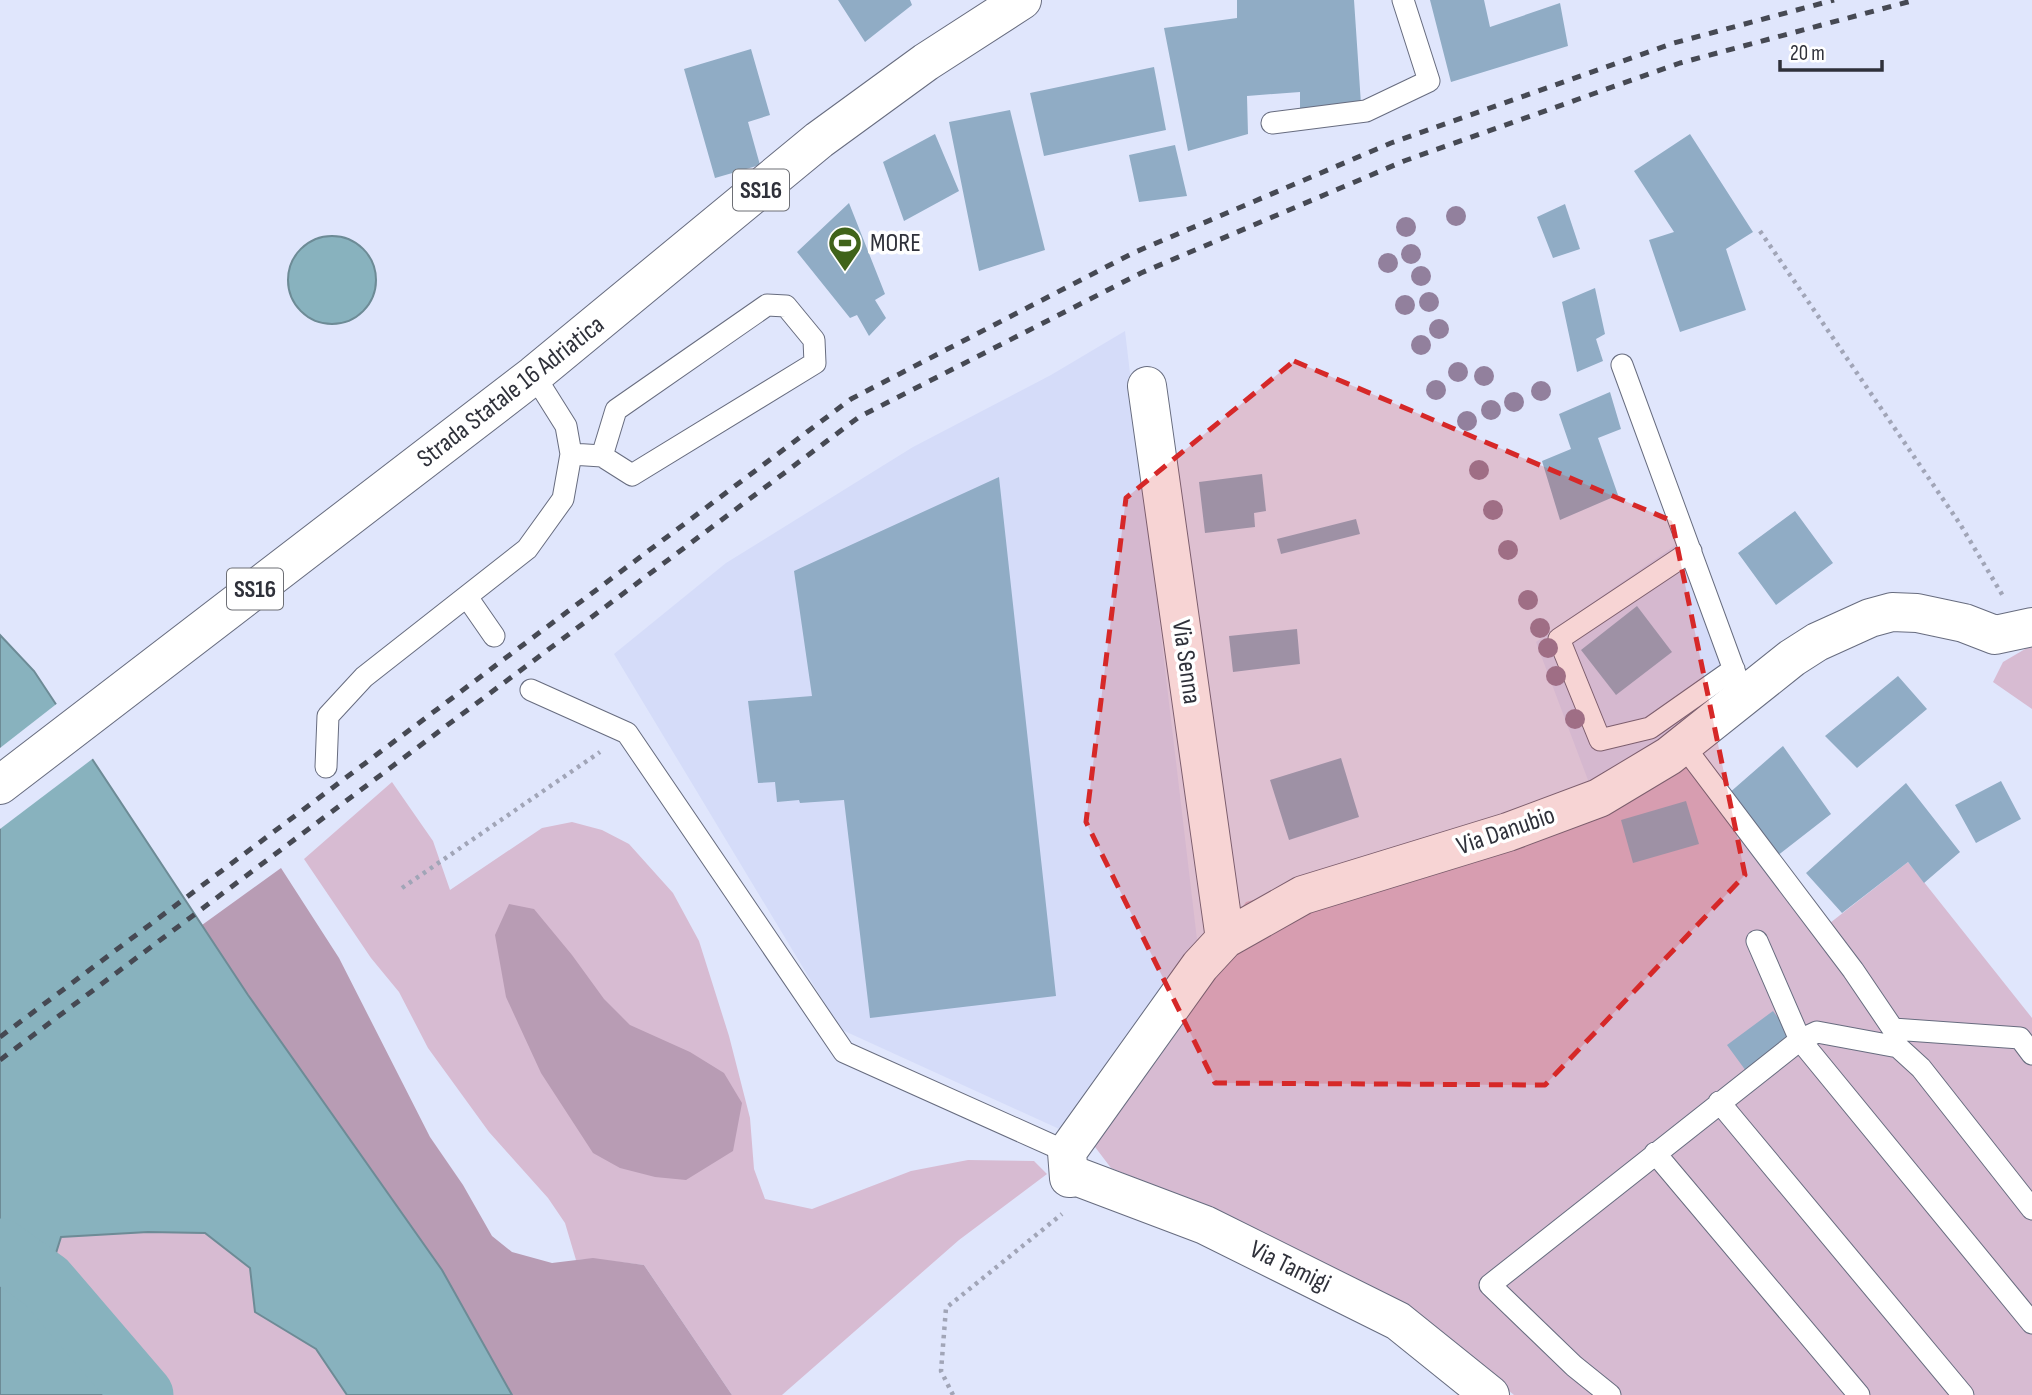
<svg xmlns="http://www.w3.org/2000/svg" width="2032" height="1395" viewBox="0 0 2032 1395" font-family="'Sofia Sans Condensed',sans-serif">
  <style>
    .built { fill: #d5dcf9 }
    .green { fill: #d7bbd2 }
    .forest { fill: #b89cb4 }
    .water { fill: #88b2be; stroke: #6d8b96; stroke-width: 2 }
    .pier { fill: #e0e6fc }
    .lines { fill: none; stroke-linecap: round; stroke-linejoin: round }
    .river { stroke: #88b2be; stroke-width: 61 }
    .building { fill: #90acc5 }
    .lane-casing { stroke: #676c7f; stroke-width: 23 }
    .street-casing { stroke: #676c7f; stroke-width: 40 }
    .primary-casing { stroke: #676c7f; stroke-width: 40 }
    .path { stroke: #a1a5b7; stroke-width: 4.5; stroke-dasharray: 3.5 5; stroke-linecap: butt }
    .lane { stroke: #fff; stroke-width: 21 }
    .street { stroke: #fff; stroke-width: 38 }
    .primary { stroke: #fff; stroke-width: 38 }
    .rail { stroke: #464953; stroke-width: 5; stroke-dasharray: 9 9; stroke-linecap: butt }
    .tree { fill: #92809d }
    .marked { fill: #d62828; fill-opacity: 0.2; stroke: #d62828; stroke-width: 5; stroke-dasharray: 14 9; stroke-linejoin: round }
    .labels { text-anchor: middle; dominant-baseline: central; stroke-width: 7; stroke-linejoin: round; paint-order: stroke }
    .shield { fill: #fff; stroke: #6d6f75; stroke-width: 2 }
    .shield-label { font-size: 24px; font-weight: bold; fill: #2f313a }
    .poi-label { font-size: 26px; fill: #2f313a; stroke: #fff; text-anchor: start }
    .street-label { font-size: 26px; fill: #2f313a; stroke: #fff }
  </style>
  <rect width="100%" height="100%" fill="#e0e6fc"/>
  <path class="built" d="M1125,331L1198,948L1068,1133L840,1029L614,654L726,563L913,447L1051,375Z
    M1677,544L1735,690L1591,788L1536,642Z"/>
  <path class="green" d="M2032,645V709L1993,682L2003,662Z
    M1680,756L1821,930L1908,862L2032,1018V1395H1514L1405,1305L1211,1209L1111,1168L1092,1143L1100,1114L1246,902L1498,834Z
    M392,782L433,841L450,890L542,828L572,822L602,830L629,844L673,893L699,941L729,1036L750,1118L754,1169L765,1199L812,1209L911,1171L968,1160L1034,1161L1047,1174L959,1240L782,1395H732L644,1265L593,1259L576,1260L565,1223L548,1198L489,1132L428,1048L399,992L371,958L304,859Z
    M148,1232L205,1233L251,1268L255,1312L316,1349L347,1395H143L46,1282L61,1237Z"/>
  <path class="forest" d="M281,868L339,958L430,1137L463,1185L492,1236L512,1252L552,1263L593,1258L644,1265L732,1395H512L442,1270L248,995L202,925Z
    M509,904L534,909L572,955L604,999L630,1025L690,1052L724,1073L742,1103L733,1151L686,1180L655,1177L620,1168L593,1153L541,1073L506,997L495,935Z"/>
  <path class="water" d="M288 280a44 44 0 1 1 88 0a44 44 0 1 1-88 0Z
    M0,635L34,671L248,995L442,1270L512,1395H347L316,1349L255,1312L250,1268L205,1233L148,1232L61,1237L47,1282L143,1395H0Z"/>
  <path class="pier" d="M59,702L95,757L0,829V748Z"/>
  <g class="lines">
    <path class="river" d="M0,1249L46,1282L143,1395"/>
  </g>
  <path class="building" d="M838,0H910L912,5L865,42Z
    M1237,0H1354L1361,104L1300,114V92L1247,96L1248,134L1188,151L1164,28L1237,18Z
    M1430,0H1484L1490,27L1560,3L1568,46L1451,82Z
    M751,49L770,115L748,122L760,165L715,178L684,69Z
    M1154,67L1166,130L1044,156L1030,93Z
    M1010,110L1045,250L979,271L949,122Z
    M935,134L959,191L904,221L883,162Z
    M1690,134L1753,232L1726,249L1746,310L1680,332L1649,240L1674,232L1634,171Z
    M1175,145L1187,196L1139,202L1129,155Z
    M849,203L885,294L875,300L886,318L869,336L857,315L850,318L797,252Z
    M1565,204L1580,249L1553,258L1537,217Z
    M1595,288L1605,334L1596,339L1603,361L1577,372L1562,302Z
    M1610,392L1621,429L1598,438L1618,495L1560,520L1542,461L1571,449L1559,414Z
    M1262,474L1266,511L1254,513L1255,527L1205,533L1199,482Z
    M999,477L1056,996L870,1018L844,800L800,803L799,800L777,802L775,782L758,783L748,701L812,696L794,571Z
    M1795,511L1833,563L1776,605L1738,553Z
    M1356,519L1360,534L1281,554L1277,539Z
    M1637,606L1672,652L1616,695L1581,650Z
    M1297,629L1300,664L1233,672L1229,636Z
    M1898,676L1927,709L1857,768L1825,736Z
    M1783,746L1831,814L1777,856L1728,794Z
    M1341,758L1359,817L1289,840L1270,780Z
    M2001,781L2021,819L1976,843L1955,805Z
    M1906,783L1960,852L1924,883L1908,862L1842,913L1806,873Z
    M1686,801L1699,844L1633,863L1621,820Z
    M1773,1011L1792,1036L1746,1071L1727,1045Z"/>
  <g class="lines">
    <g class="lane-casing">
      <path id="lane" d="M1272,123L1366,111L1429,81L1403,0
        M1622,365L1738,681
        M571,454L602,456L632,475L815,363L814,340L786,306L767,305L616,410L602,456
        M1691,551L1559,639L1600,740L1650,728L1734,669
        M467,597L494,636
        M531,690L627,733L844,1052L1067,1152
        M1683,745L1853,970L1893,1029L2020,1038L2032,1054
        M326,767L328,716L364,677L527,549L563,499L571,454L566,426L534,375
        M1757,941L1800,1040L2032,1323
        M1719,1102L1963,1395
        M1655,1153L1859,1395
        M1610,1395L1574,1366L1490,1285L1800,1040L1817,1032L1898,1047L1921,1068L2032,1209"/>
    </g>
    <g class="street-casing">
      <path id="street" d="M1147,386L1225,939
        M1490,1395L1398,1321L1205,1225L1078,1177L1069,1178L1067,1152L1200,966L1225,939L1303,895L1508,832L1599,798L1669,756L1792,658L1817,642L1870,618L1892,612L1917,613L1964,623L1995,635L2032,627"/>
    </g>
    <g class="primary-casing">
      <path id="primary" d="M0,785L534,375L819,140L926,62L1022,0"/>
    </g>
    <path class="path" d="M1760,231L1960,524L2003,596
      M402,888L600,752
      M953,1395L941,1371L946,1308L1062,1214"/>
    <use href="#lane" class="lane"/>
    <use href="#street" class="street"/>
    <use href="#primary" class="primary"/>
    <path class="rail" d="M0,1037L851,399L1133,253L1391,143L1674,43L1834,0
      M0,1060L859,417L1141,273L1404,161L1680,63L1915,0"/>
  </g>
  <g class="tree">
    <circle cx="1456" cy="216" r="10"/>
    <circle cx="1406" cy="227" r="10"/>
    <circle cx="1411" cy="254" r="10"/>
    <circle cx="1388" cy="263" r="10"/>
    <circle cx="1421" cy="276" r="10"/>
    <circle cx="1429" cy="302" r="10"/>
    <circle cx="1405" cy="305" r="10"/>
    <circle cx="1439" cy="329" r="10"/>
    <circle cx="1421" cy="345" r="10"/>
    <circle cx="1458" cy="372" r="10"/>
    <circle cx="1484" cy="376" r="10"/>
    <circle cx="1436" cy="390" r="10"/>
    <circle cx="1541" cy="391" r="10"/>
    <circle cx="1514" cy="402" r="10"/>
    <circle cx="1491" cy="410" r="10"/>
    <circle cx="1467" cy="421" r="10"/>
    <circle cx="1479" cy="470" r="10"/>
    <circle cx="1493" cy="510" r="10"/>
    <circle cx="1508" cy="550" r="10"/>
    <circle cx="1528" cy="600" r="10"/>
    <circle cx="1540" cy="628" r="10"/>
    <circle cx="1548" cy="648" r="10"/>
    <circle cx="1556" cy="676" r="10"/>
    <circle cx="1575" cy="719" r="10"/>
  </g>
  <path class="marked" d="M1294,361L1672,521L1745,875L1545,1085L1215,1083L1086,822L1126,498Z"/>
  <defs>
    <g id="stadium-pin" transform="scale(1.75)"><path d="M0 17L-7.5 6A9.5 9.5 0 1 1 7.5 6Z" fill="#40631a" stroke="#fff"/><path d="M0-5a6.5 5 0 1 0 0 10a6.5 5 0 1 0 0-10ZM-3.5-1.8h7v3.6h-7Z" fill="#fff"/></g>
  </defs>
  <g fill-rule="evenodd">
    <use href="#stadium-pin" x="845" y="243"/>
  </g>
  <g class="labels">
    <g class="shield">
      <rect x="733" y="169.5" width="56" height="41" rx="5"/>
      <rect x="227" y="568.5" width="56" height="41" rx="5"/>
    </g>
    <g class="shield-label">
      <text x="761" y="190">SS16</text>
      <text x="255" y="589">SS16</text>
    </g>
    <g class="poi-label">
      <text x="870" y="243">MORE</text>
    </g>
    <g class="street-label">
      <text transform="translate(511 392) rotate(-38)">Strada Statale 16 Adriatica</text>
      <text transform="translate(1186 662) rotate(82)">Via Senna</text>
      <text transform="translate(1506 831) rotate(-19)">Via Danubio</text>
      <text transform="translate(1290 1267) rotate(26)">Via Tamigi</text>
    </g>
  </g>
  <path d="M1780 60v10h102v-10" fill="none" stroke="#2f313a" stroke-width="3.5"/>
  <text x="1790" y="60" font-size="21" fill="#2f313a" stroke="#ffffff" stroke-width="5" paint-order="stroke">20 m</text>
</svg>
